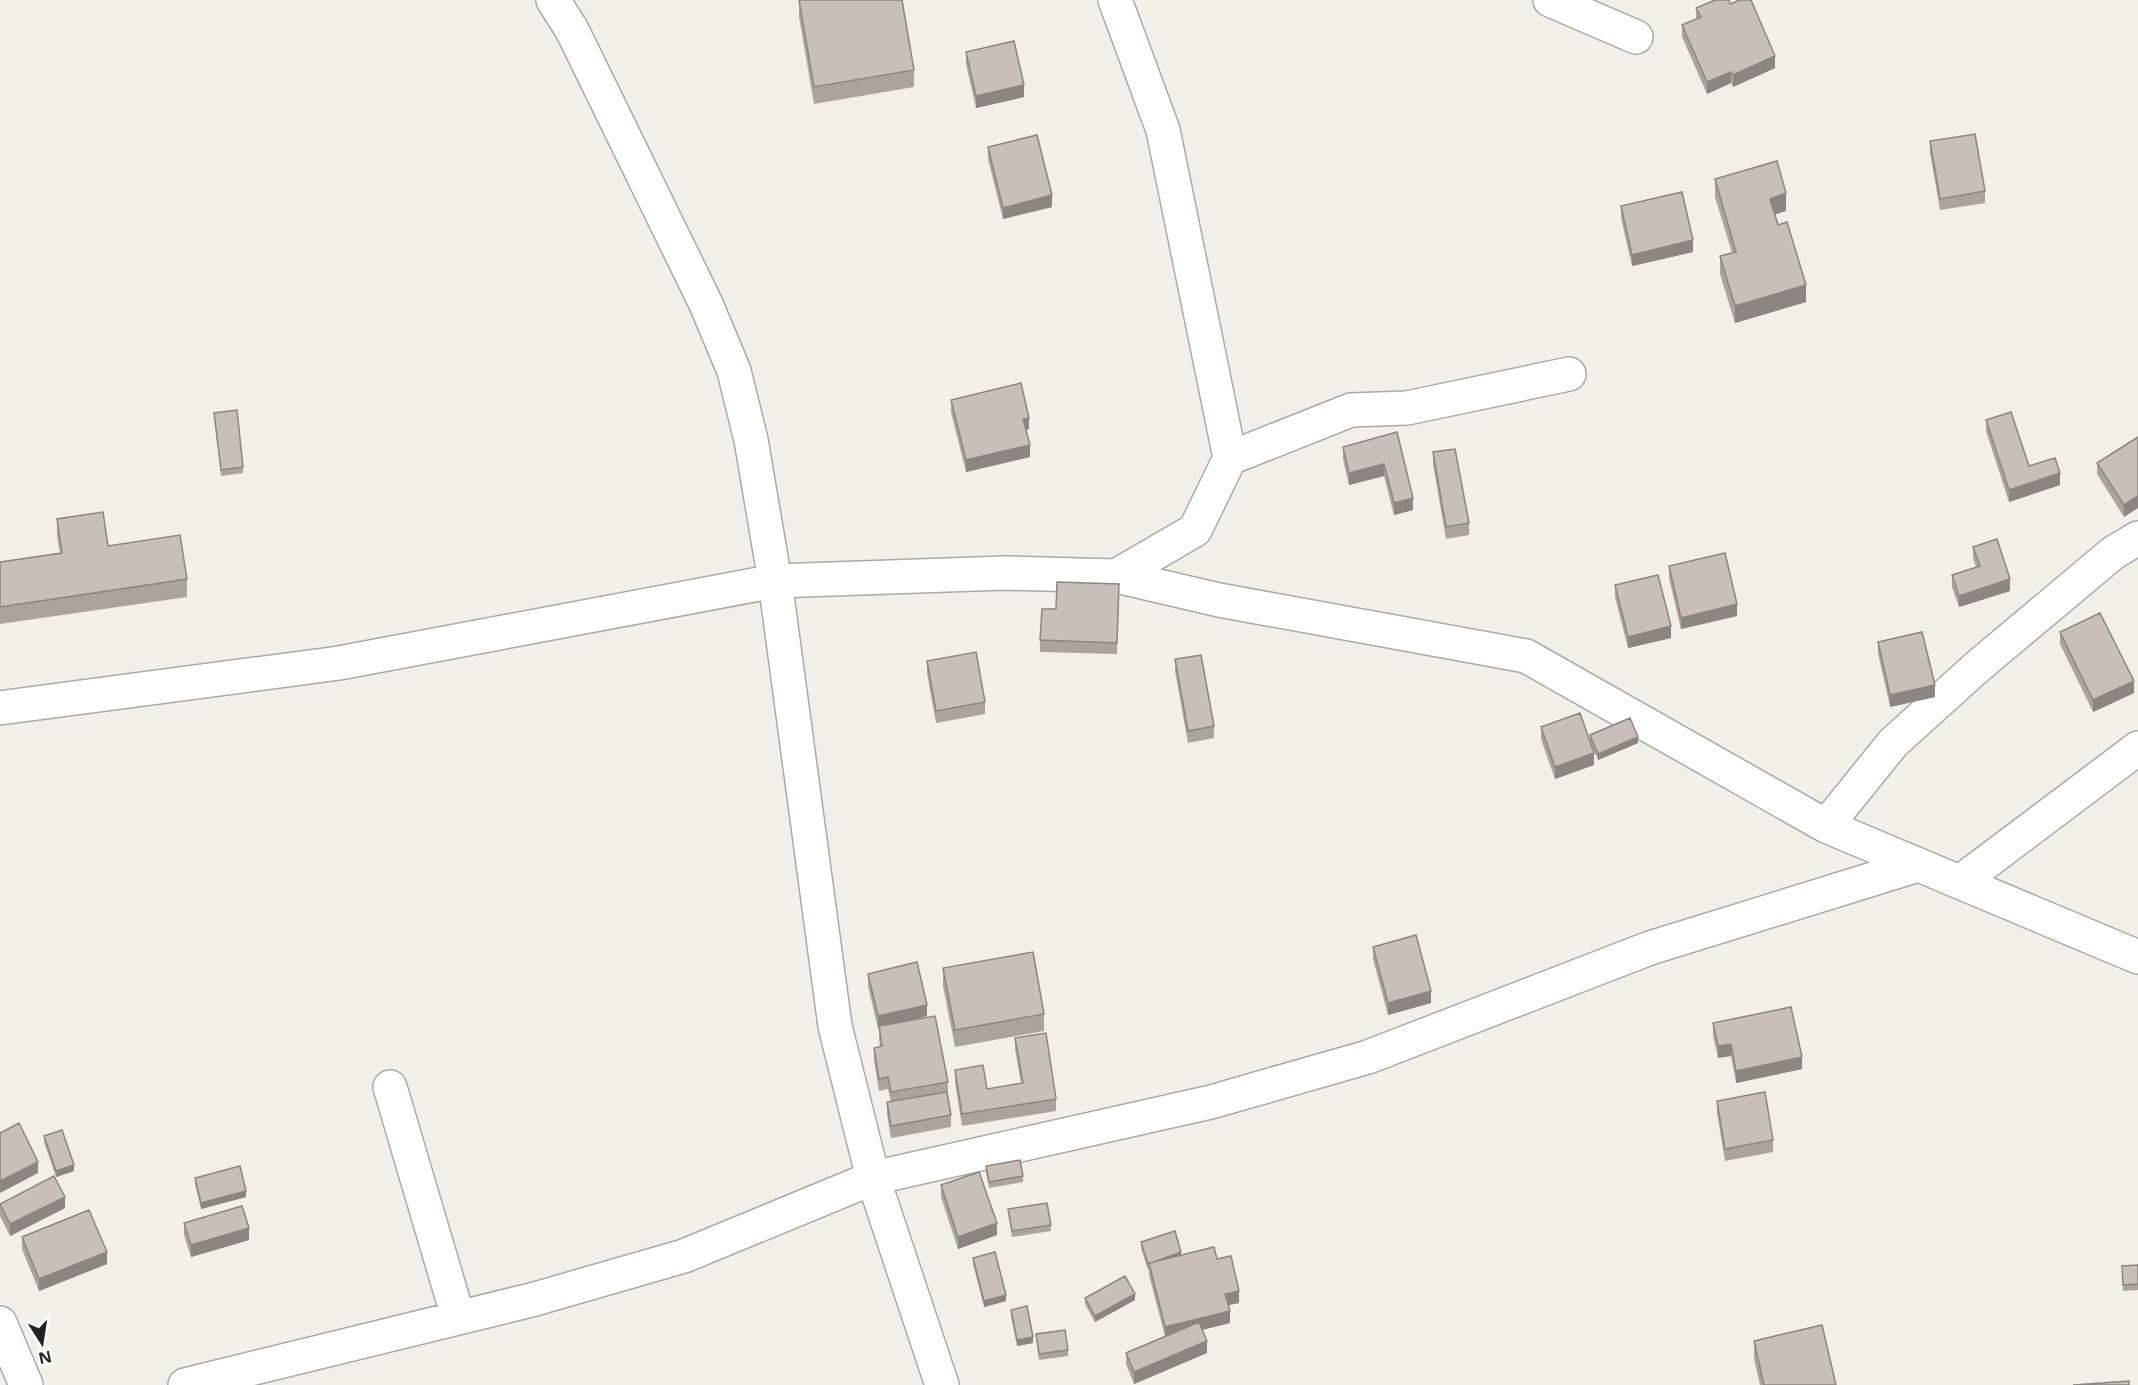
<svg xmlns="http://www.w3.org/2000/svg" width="2138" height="1385" viewBox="0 0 2138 1385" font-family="'Noto Sans',sans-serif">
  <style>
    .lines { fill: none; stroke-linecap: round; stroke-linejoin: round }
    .street-casing { stroke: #a9a9a9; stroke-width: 36 }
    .street { stroke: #fff; stroke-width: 33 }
    .wall { fill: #aba49e }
    .shaded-wall { fill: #8b8681 }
    .building { fill: #c7bfb8; stroke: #8b8681; stroke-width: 1.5 }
  </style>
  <rect width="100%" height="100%" fill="#f2efe9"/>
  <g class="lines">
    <g class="street-casing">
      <path id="street" d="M553,0L572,30L706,304L734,371L751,440L775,581L835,1026L873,1178L942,1385
        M1115,0L1163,130L1230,458L1195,530L1116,576
        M1550,0L1636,37
        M1230,458L1351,410L1407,408L1569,374
        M0,708L339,663L775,581L1004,573L1116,576L1219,600L1526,656L1826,826L2138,957
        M1826,826L1893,743L1977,667L2113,553L2138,538
        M1960,882L2138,748
        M390,1087L458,1317
        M0,1323L26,1385
        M185,1385L535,1299L684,1256L873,1178L1211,1102L1368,1057L1650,948L1918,865"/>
    </g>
    <use href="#street" class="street"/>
  </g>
  <path class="wall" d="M799,0L914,70V87L814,104L799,17Z
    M1730,4L1775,68L1733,87L1731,83L1707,94L1682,37V25L1696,19V8Z
    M966,52L1024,97L976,108L966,64Z
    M1930,141L1985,191V203L1940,210L1930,153Z
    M988,147L1052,207L1003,219L988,159Z
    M1715,179L1786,211L1775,214L1806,302L1735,323L1720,274V256L1732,253L1715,197Z
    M1621,206L1693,252L1632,266L1621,218Z
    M951,400L1029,429L1026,430L1030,457L966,472L951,412Z
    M214,413L243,467V473L221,476Z
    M1986,420L2029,466L2060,485L2009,502L1986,431Z
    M1397,432L1413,510L1394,515L1384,476L1349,485L1343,459V447Z
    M2138,437L2124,517L2097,474V463Z
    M1433,452L1469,523V535L1446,539L1433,464Z
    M57,519L108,546L187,579V597L0,624V562L60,553L57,536Z
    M1973,547L2010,591L1959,607L1952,587V575L1976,567L1973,558Z
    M1669,566L1737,616L1681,629L1669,578Z
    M1119,584L1117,654L1040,652V640L1056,609Z
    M1615,585L1671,638L1628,648L1615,597Z
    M2060,632L2134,693L2093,712L2060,644Z
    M1878,642L1935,697L1890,707L1878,653Z
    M1175,659L1214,726V738L1188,743L1175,671Z
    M927,661L985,702V714L936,723L927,673Z
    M1541,727L1590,740V735L1638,743L1598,760L1590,742L1594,765L1555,779L1541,739Z
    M1373,947L1431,1003L1388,1015L1373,959Z
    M943,968L1044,1014V1031L955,1047L943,986Z
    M868,974L927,1016L900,1023L948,1082V1094L951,1115V1127L891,1138L887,1114V1102H891L888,1089L879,1091L874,1060V1048L880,1047L879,1038V1028H878L868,986Z
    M1713,1023L1802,1069L1736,1083L1731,1056L1718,1058L1713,1035Z
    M1015,1038L1056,1099V1111L962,1126L955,1082V1070L987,1089L1021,1083L1015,1049Z
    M1717,1101L1773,1140V1152L1725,1161L1717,1113Z
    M44,1136L74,1171L56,1177L44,1142Z
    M986,1166L1023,1176V1182L989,1188L986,1172Z
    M195,1178L246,1197L201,1209L195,1184Z
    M941,1185L997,1235L958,1249L941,1197Z
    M0,1204L65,1208L10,1236L0,1216Z
    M1008,1209L1051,1225V1231L1012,1237Z
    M184,1223L249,1240L191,1257L184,1235Z
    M22,1237L107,1264L39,1291L22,1249Z
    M1141,1242L1181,1255L1217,1259L1239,1303L1228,1305L1230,1323L1202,1330L1207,1353L1134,1384L1126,1364V1353L1165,1336L1149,1275V1269L1148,1270L1141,1248Z
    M973,1258L1006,1301L984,1307L973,1264Z
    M2138,1265V1290L2123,1291L2122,1266Z
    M1085,1298L1135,1300L1095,1322L1085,1304Z
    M1011,1310L1033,1343L1017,1346L1011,1316Z
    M1036,1334L1068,1350V1356L1039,1360Z
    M1754,1341L1836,1385H1760L1754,1359Z"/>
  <path class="shaded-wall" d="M1775,56V68L1733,87V75Z
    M1731,72V83L1707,94V82Z
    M1024,85V97L976,108V96Z
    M1786,193V211L1770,216V199Z
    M1052,195V207L1003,219V208Z
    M1693,240V252L1632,266V255Z
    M1806,285V302L1735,323V306Z
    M1029,418V429L1023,431V419Z
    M1030,445V457L966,472V460Z
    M1384,464V476L1349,485V473Z
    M2060,473V485L2009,502V490Z
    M2138,496V508L2124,517V505Z
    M1413,498V510L1394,515V503Z
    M2010,579V591L1959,607V596Z
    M1737,604V616L1681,629V618Z
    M1671,626V638L1628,648V637Z
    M2134,681V693L2093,712V700Z
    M1935,685V697L1890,707V695Z
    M1638,737V743L1598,760V754Z
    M1594,753V765L1555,779V767Z
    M1431,991V1003L1388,1015V1003Z
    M927,1005V1016L878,1028V1016Z
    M1731,1044V1056L1718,1058V1046Z
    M1802,1057V1069L1736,1083V1071Z
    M38,1162V1173L0,1193V1181Z
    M74,1165V1171L56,1177V1171Z
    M246,1191V1197L201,1209V1203Z
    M65,1197V1208L10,1236V1224Z
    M997,1223V1235L958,1249V1237Z
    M249,1228V1240L191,1257V1245Z
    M107,1252V1264L39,1291V1279Z
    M1181,1252V1258L1149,1263Z
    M1239,1291V1303L1225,1306V1294Z
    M1135,1294V1300L1095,1322V1316Z
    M1006,1295V1301L984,1307V1301Z
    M1230,1311V1323L1165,1339V1327Z
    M1033,1337V1343L1017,1346V1340Z
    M1207,1341V1353L1134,1384V1372Z"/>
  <path class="building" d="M799,0H902L914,70L814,87Z
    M1715,0H1729L1730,4L1740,0H1751L1775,56L1733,75L1731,72L1707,82L1682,25L1701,17L1696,8Z
    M1014,41L1024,85L976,96L966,52Z
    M1975,134L1985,191L1940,199L1930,141Z
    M1037,135L1052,195L1003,208L988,147Z
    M1777,161L1786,193L1770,199L1778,225L1787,222L1806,285L1735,306L1720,256L1736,252L1715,179Z
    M1682,192L1693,240L1632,255L1621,206Z
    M1021,383L1029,418L1023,419L1030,445L966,460L951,400Z
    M237,410L243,467L221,470L214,413Z
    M2011,412L2029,466L2055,458L2060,473L2009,490L1986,420Z
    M1397,432L1413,498L1394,503L1384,464L1349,473L1343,447Z
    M2138,437V496L2124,505L2097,463Z
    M1455,449L1469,523L1446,527L1433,452Z
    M103,512L108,546L180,535L187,579L0,607V562L62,553L57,519Z
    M1997,539L2010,579L1959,596L1952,575L1980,566L1973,547Z
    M1725,553L1737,604L1681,618L1669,566Z
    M1658,575L1671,626L1628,637L1615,585Z
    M1057,582L1119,584L1117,643L1040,640L1042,609H1056Z
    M2100,613L2134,681L2093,700L2060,632Z
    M1922,632L1935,685L1890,695L1878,642Z
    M976,652L985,702L936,711L927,661Z
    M1201,655L1214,726L1188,731L1175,659Z
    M1580,713L1594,753L1555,767L1541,727Z
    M1630,718L1638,737L1598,754L1590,735Z
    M1416,935L1431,991L1388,1003L1373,947Z
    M1033,952L1044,1014L955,1030L943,968Z
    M917,962L927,1005L878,1016L868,974Z
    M1791,1007L1802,1057L1736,1071L1731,1044L1718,1046L1713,1023Z
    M935,1016L948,1082L891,1092L888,1077L879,1079L874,1048L882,1046L879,1026Z
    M1046,1033L1056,1099L962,1114L955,1070L983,1065L987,1089L1023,1083L1015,1038Z
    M947,1092L951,1115L891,1126L887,1102Z
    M1765,1092L1773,1140L1725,1149L1717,1101Z
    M19,1123L38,1162L0,1181V1133Z
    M62,1130L74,1165L56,1171L44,1136Z
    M1020,1160L1023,1176L989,1182L986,1166Z
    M240,1166L246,1191L201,1203L195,1178Z
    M979,1172L997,1223L958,1237L941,1185Z
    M54,1176L65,1197L10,1224L0,1204Z
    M1047,1203L1051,1225L1012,1231L1008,1209Z
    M242,1206L249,1228L191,1245L184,1223Z
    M89,1210L107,1252L39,1279L22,1237Z
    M1175,1231L1181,1252L1148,1264L1141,1242Z
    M1214,1247L1217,1259L1231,1256L1239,1291L1225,1294L1230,1311L1165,1327L1149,1263Z
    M995,1252L1006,1295L984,1301L973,1258Z
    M2138,1265V1284L2123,1285L2122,1266Z
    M1125,1276L1135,1294L1095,1316L1085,1298Z
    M1027,1306L1033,1337L1017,1340L1011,1310Z
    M1199,1322L1207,1341L1134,1372L1126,1353Z
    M1822,1325L1836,1385H1764L1754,1341Z
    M1065,1330L1068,1350L1039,1354L1036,1334Z
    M2129,1381V1385H2073Z"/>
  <g transform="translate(42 1343) rotate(168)" stroke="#ffffff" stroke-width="4.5" paint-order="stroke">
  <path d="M0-4.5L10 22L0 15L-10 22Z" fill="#222222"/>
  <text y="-9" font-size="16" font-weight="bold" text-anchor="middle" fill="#222222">N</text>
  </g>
</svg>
